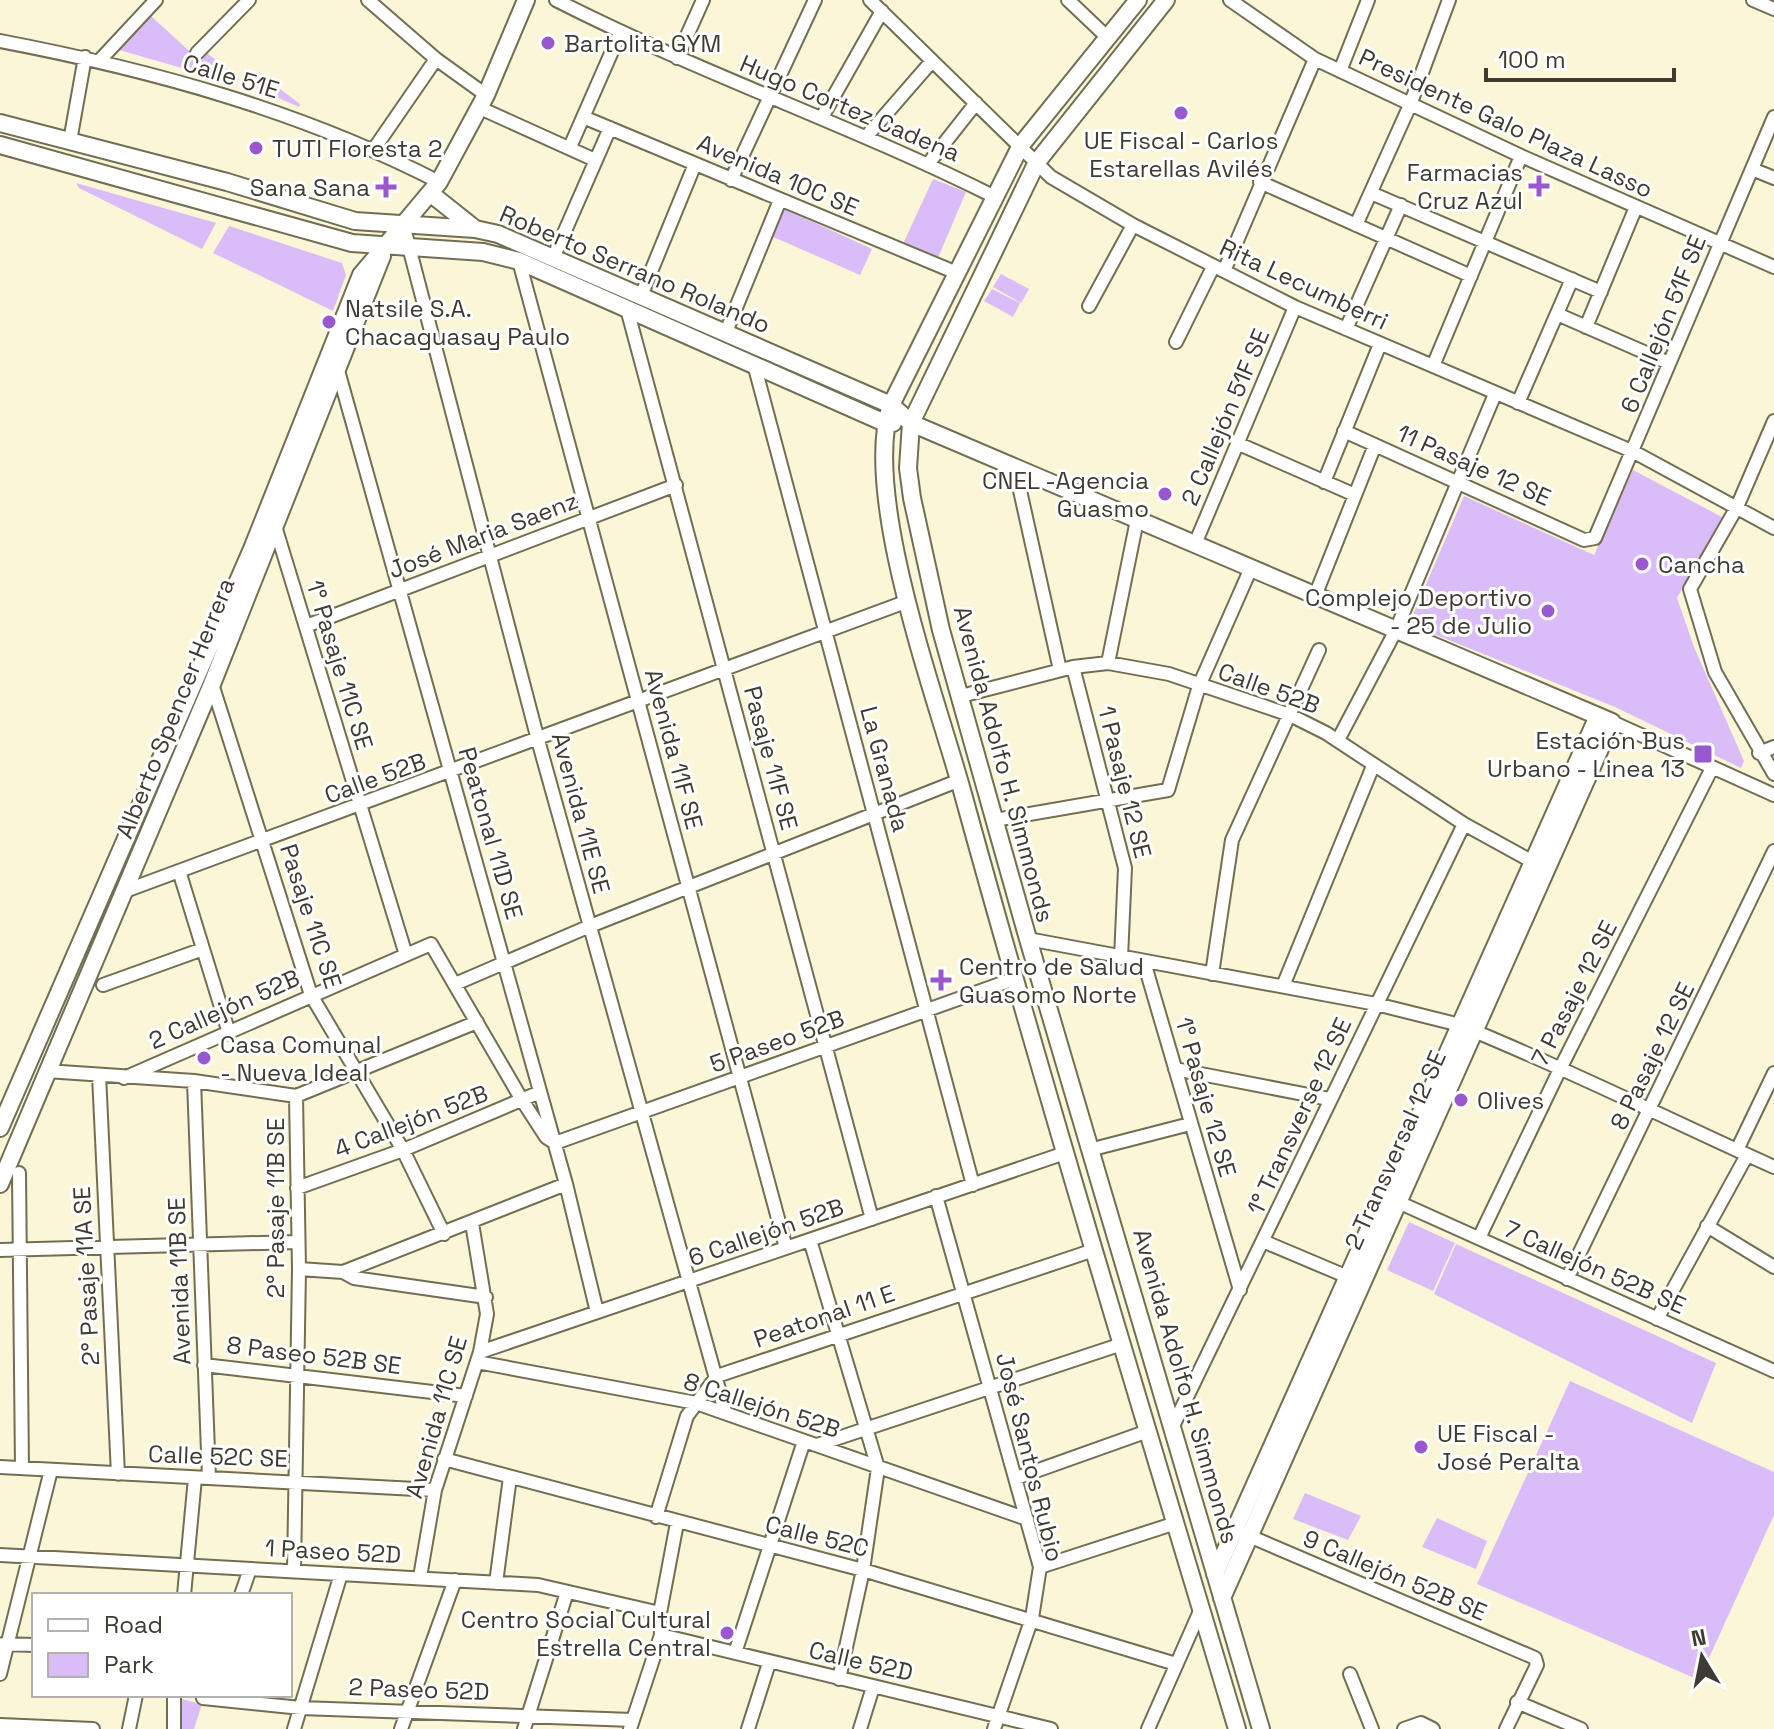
<svg xmlns="http://www.w3.org/2000/svg" width="1774" height="1729" viewBox="0 0 1774 1729" font-family="'Space Grotesk',sans-serif">
  <style>
    .green { fill: #dabcf8 }
    .lines { fill: none; stroke-linecap: round; stroke-linejoin: round }
    .street-casing { stroke: #726e53; stroke-width: 16 }
    .secondary-casing { stroke: #726e53; stroke-width: 20 }
    .street { stroke: #fff; stroke-width: 12 }
    .secondary { stroke: #fff; stroke-width: 16 }
    .poi-dot { fill: #9958ce; stroke: #fff; stroke-width: 3 }
    .labels { text-anchor: middle; dominant-baseline: central; stroke-width: 6; stroke-linejoin: round; paint-order: stroke }
    .poi-label { font-size: 24px; fill: #3e3c31; stroke: #fff; text-anchor: start }
    .street-label { font-size: 24px; fill: #3e3c31; stroke: #fff }
  </style>
  <rect width="100%" height="100%" fill="#fbf6d8"/>
  <path class="green" d="M151,16L198,59L189,70L119,50Z
    M207,53L239,79L237,82L196,67Z
    M263,76L300,104L299,107L253,87Z
    M933,179L966,192L937,260L902,246Z
    M76,183L216,223L202,249L79,188Z
    M785,209L872,249L860,275L771,236Z
    M229,226L342,263L346,275L333,311L213,253Z
    M1001,274L1029,289L1021,303L993,287Z
    M992,289L1020,303L1013,317L984,301Z
    M1633,470L1722,517L1677,598L1694,647L1744,761L1741,768L1615,707L1409,624L1464,496L1594,555Z
    M1409,1222L1455,1243L1433,1291L1387,1270Z
    M1456,1244L1716,1363L1692,1423L1434,1294Z
    M1570,1381L1774,1472V1515L1699,1680L1477,1584Z
    M1305,1493L1361,1516L1348,1540L1293,1519Z
    M1437,1518L1487,1541L1476,1569L1422,1547Z
    M181,1699L202,1704L194,1729H180Z"/>
  <g class="lines">
    <g class="street-casing">
      <path id="street" d="M368,0L436,59L486,95
        M556,0C699,73 851,125 995,197
        M870,0L1051,177L1133,225L1295,307L1634,452L1774,528
        M1068,0L1108,38
        M1230,0L1315,59L1521,156L1774,267
        M1753,0L1774,9
        M0,41C152,70 301,111 439,182
        M197,53L249,0
        M677,58L703,0
        M100,60L156,0
        M1340,71L1368,0
        M480,108L595,160
        M583,117L957,273
        M822,117L882,11
        M866,137L932,61
        M70,141L85,57
        M570,147L620,33
        M374,149L436,59
        M928,164L976,103
        M1752,169L1774,178
        M731,180L815,0
        M1260,182L1471,276
        M1371,193L1601,292
        M403,224L538,740L725,1411
        M1356,225L1410,105L1449,0
        M554,256L610,128
        M519,261L786,1248
        M1224,271L1315,59
        M641,296L695,164
        M1089,306L1133,225
        M627,309L872,1219
        M1557,314L1669,363
        M1586,327L1636,207
        M1346,329L1401,205
        M726,332L780,200
        M1176,342L1213,267
        M754,364L973,1185
        M1433,366L1521,156
        M337,367L566,1184L597,1312
        M1518,403L1572,279
        M1774,421L1737,507L1690,589L1715,672L1774,774
        M1344,431L1584,540L1595,538L1774,117
        M1239,444L1355,495
        M1015,468L1060,670
        M1324,482L1380,344
        M275,526L406,955
        M1195,544L1295,307
        M1315,596L1375,445
        M306,626L676,485
        M1108,663L1137,520
        M1073,667L1125,868L1121,958
        M212,684L311,995L403,1150L444,1234
        M961,696L1073,667L1108,663L1169,674L1290,715L1326,733L1464,824L1533,862
        M1612,722L1774,795
        M1338,740L1396,630L1495,394
        M1759,753L1774,747
        M995,820L1168,790L1199,686L1251,568
        M180,874L228,1030
        M125,891L908,601
        M1028,939L1376,1004L1460,1025
        M1144,962L1240,1290
        M1212,974L1232,840L1319,650
        M455,984L590,926L960,780
        M103,985L203,949
        M1283,986L1373,766
        M1474,1031C1576,1073 1674,1122 1774,1167
        M1175,1069L1329,1099
        M46,1071L194,1081L296,1096L477,1022
        M99,1075L118,1474
        M124,1078L431,944L522,1100L546,1137L555,1143L1014,979
        M194,1081L209,1478
        M1093,1149L1190,1124
        M1737,1150L1774,1073
        M19,1173L22,1468
        M297,1188L403,1150L540,1092
        M936,1196L1040,1567L1032,1618L994,1729
        M1398,1202L1774,1371
        M1707,1226L1774,1267
        M1479,1238L1561,1067L1712,768
        M810,1240L878,1468L863,1570L839,1679
        M1265,1242L1348,1277
        M0,1250L297,1242
        M299,1269L343,1272L354,1278L486,1297
        M343,1272L566,1184
        M1567,1279L1774,851
        M1657,1319L1747,1155
        M480,1352L1065,1153
        M477,1362L696,1403L1027,1519
        M204,1365L466,1396
        M1173,1426L1464,824
        M817,1445L1122,1344
        M444,1459L863,1570L1176,1664
        M0,1467L435,1490
        M1016,1478L1148,1431
        M656,1517L687,1416L717,1376L1094,1250
        M1242,1533L1535,1658L1537,1665L1506,1729
        M0,1555L538,1585L660,1613
        M1040,1567L1176,1523
        M294,1571L299,1269L296,1096
        M420,1577L435,1490L480,1352L487,1314L472,1223
        M496,1583L510,1477
        M184,1595L195,1478
        M241,1595L250,1569
        M661,1635L1051,1729
        M3,1644L34,1645
        M735,1653L804,1441
        M0,1674L51,1470
        M1350,1674L1372,1729
        M204,1695L203,1698L301,1708L633,1720
        M1517,1702L1581,1729
        M0,1725L93,1729
        M129,1729L136,1695
        M174,1729V1695
        M294,1729L341,1574
        M401,1729L455,1580
        M524,1729L567,1592
        M630,1729L661,1635L660,1613L677,1523
        M748,1729L769,1663
        M860,1729L873,1687
        M1148,1729L1201,1609
        M1404,1729L1421,1723L1433,1729"/>
    </g>
    <g class="secondary-casing">
      <path id="secondary" d="M1138,0L1021,145L891,405C861,496 937,699 963,794C1049,1107 1144,1418 1237,1729
        M1166,0L1037,162L911,423L908,468L912,498L941,630L1028,939L1261,1729
        M0,123L227,182L355,221L475,229L498,234L891,405L911,423L1612,722L1222,1598
        M0,145L352,243L483,252L519,261L885,423H893
        M430,193L474,228
        M0,1128L252,549L361,275L439,182L486,95L526,0
        M0,1184L212,684L382,256
        M1215,1574L1598,716"/>
    </g>
    <use href="#street" class="street"/>
    <use href="#secondary" class="secondary"/>
  </g>
  <g class="poi-dot">
    <circle cx="548" cy="43" r="8"/>
    <circle cx="1181" cy="113" r="8"/>
    <circle cx="256" cy="148" r="8"/>
    <path d="M1535 174h8v8h8v8h-8v8h-8v-8h-8v-8h8z"/>
    <path d="M382 175h8v8h8v8h-8v8h-8v-8h-8v-8h8z"/>
    <circle cx="329" cy="322" r="8"/>
    <circle cx="1165" cy="494" r="8"/>
    <circle cx="1642" cy="564" r="8"/>
    <circle cx="1548" cy="611" r="8"/>
    <rect x="1693" y="744" width="20" height="20" rx="4"/>
    <path d="M937 968h8v8h8v8h-8v8h-8v-8h-8v-8h8z"/>
    <circle cx="204" cy="1058" r="8"/>
    <circle cx="1461" cy="1100" r="8"/>
    <circle cx="1421" cy="1447" r="8"/>
    <circle cx="727" cy="1633" r="8"/>
  </g>
  <g class="labels">
    <g class="poi-label">
      <text x="564" y="43">Bartolita GYM</text>
      <text x="1181" y="140" text-anchor="middle">UE Fiscal - Carlos<tspan x="1181" dy="28">Estarellas Avilés</tspan></text>
      <text x="272" y="148">TUTI Floresta 2</text>
      <text x="1523" y="172" text-anchor="end">Farmacias<tspan x="1523" dy="28">Cruz Azul</tspan></text>
      <text x="370" y="187" text-anchor="end">Sana Sana</text>
      <text x="345" y="308">Natsile S.A.<tspan x="345" dy="28">Chacaguasay Paulo</tspan></text>
      <text x="1149" y="480" text-anchor="end">CNEL -Agencia<tspan x="1149" dy="28">Guasmo</tspan></text>
      <text x="1658" y="564">Cancha</text>
      <text x="1532" y="597" text-anchor="end">Complejo Deportivo<tspan x="1532" dy="28">- 25 de Julio</tspan></text>
      <text x="1685" y="740" text-anchor="end">Estación Bus<tspan x="1685" dy="28">Urbano - Linea 13</tspan></text>
      <text x="959" y="966">Centro de Salud<tspan x="959" dy="28">Guasomo Norte</tspan></text>
      <text x="220" y="1044">Casa Comunal<tspan x="220" dy="28">- Nueva Ideal</tspan></text>
      <text x="1477" y="1100">Olives</text>
      <text x="1437" y="1433">UE Fiscal -<tspan x="1437" dy="28">José Peralta</tspan></text>
      <text x="711" y="1619" text-anchor="end">Centro Social Cultural<tspan x="711" dy="28">Estrella Central</tspan></text>
    </g>
    <g class="street-label">
      <text transform="translate(231 76) rotate(17)">Calle 51E</text>
      <text transform="translate(850 108) rotate(23)">Hugo Cortez Cadena</text>
      <text transform="translate(1506 123) rotate(25)">Presidente Galo Plaza Lasso</text>
      <text transform="translate(778 175) rotate(23)">Avenida 10C SE</text>
      <text transform="translate(635 269) rotate(23)">Roberto Serrano Rolando</text>
      <text transform="translate(1304 284) rotate(25)">Rita Lecumberri</text>
      <text transform="translate(1663 324) rotate(-68)">6 Callejón 51F SE</text>
      <text transform="translate(1225 417) rotate(-67)">2 Callejón 51F SE</text>
      <text transform="translate(1474 465) rotate(24)">11 Pasaje 12 SE</text>
      <text transform="translate(483 535) rotate(-21)">José Maria Saenz</text>
      <text transform="translate(340 665) rotate(73)">1° Pasaje 11C SE</text>
      <text transform="translate(1269 688) rotate(20)">Calle 52B</text>
      <text transform="translate(175 708) rotate(-68)">Alberto Spencer Herrera</text>
      <text transform="translate(674 749) rotate(75)">Avenida 11F SE</text>
      <text transform="translate(771 758) rotate(75)">Pasaje 11F SE</text>
      <text transform="translate(1004 764) rotate(75)">Avenida Adolfo H. Simmonds</text>
      <text transform="translate(885 769) rotate(75)">La Granada</text>
      <text transform="translate(375 778) rotate(-20)">Calle 52B</text>
      <text transform="translate(1125 782) rotate(76)">1 Pasaje 12 SE</text>
      <text transform="translate(581 813) rotate(75)">Avenida 11E SE</text>
      <text transform="translate(491 833) rotate(74)">Peatonal 11D SE</text>
      <text transform="translate(311 916) rotate(72)">Pasaje 11C SE</text>
      <text transform="translate(1574 993) rotate(-63)">7 Pasaje 12 SE</text>
      <text transform="translate(224 1009) rotate(-24)">2 Callejón 52B</text>
      <text transform="translate(777 1041) rotate(-20)">5 Paseo 52B</text>
      <text transform="translate(1652 1056) rotate(-64)">8 Pasaje 12 SE</text>
      <text transform="translate(1206 1097) rotate(74)">1° Pasaje 12 SE</text>
      <text transform="translate(1299 1116) rotate(-65)">1° Transverse 12 SE</text>
      <text transform="translate(411 1121) rotate(-21)">4 Callejón 52B</text>
      <text transform="translate(1395 1150) rotate(-66)">2 Transversal 12 SE</text>
      <text transform="translate(275 1208) rotate(-90)">2° Pasaje 11B SE</text>
      <text transform="translate(766 1232) rotate(-19)">6 Callejón 52B</text>
      <text transform="translate(1595 1267) rotate(24)">7 Callejón 52B SE</text>
      <text transform="translate(86 1276) rotate(-93)">2° Pasaje 11A SE</text>
      <text transform="translate(179 1281) rotate(-92)">Avenida 11B SE</text>
      <text transform="translate(824 1316) rotate(-19)">Peatonal 11 E</text>
      <text transform="translate(314 1355) rotate(7)">8 Paseo 52B SE</text>
      <text transform="translate(1186 1386) rotate(74)">Avenida Adolfo H. Simmonds</text>
      <text transform="translate(762 1405) rotate(18)">8 Callejón 52B</text>
      <text transform="translate(436 1417) rotate(-74)">Avenida 11C SE</text>
      <text transform="translate(218 1456) rotate(2)">Calle 52C SE</text>
      <text transform="translate(1030 1457) rotate(76)">José Santos Rubio</text>
      <text transform="translate(817 1536) rotate(14)">Calle 52C</text>
      <text transform="translate(333 1551) rotate(3)">1 Paseo 52D</text>
      <text transform="translate(1395 1575) rotate(23)">9 Callejón 52B SE</text>
      <text transform="translate(861 1661) rotate(13)">Calle 52D</text>
      <text transform="translate(419 1689) rotate(2)">2 Paseo 52D</text>
    </g>
  </g>
  <rect x="32" y="1593" width="260" height="104" fill="#ffffff" stroke="#b2b1ad" stroke-width="2"/>
  <rect x="48" y="1619" width="40" height="12" fill="#ffffff" stroke="#b2b1ad" stroke-width="2"/>
  <text x="104" y="1633" font-size="24" fill="#3e3c31">Road</text>
  <rect x="48" y="1653" width="40" height="24" fill="#dabcf8" stroke="#b2b1ad" stroke-width="2"/>
  <text x="104" y="1673" font-size="24" fill="#3e3c31">Park</text>
  <g transform="translate(1702 1657) rotate(350)" stroke="#ffffff" stroke-width="6" paint-order="stroke">
  <path d="M0-6L14 30L0 20L-14 30Z" fill="#3e3c31"/>
  <text y="-12" font-size="22" font-weight="bold" text-anchor="middle" fill="#3e3c31">N</text>
  </g>
  <path d="M1486 68v12h188v-12" fill="none" stroke="#3e3c31" stroke-width="4"/>
  <text x="1498" y="68" font-size="24" fill="#3e3c31" stroke="#ffffff" stroke-width="6" paint-order="stroke">100 m</text>
</svg>
